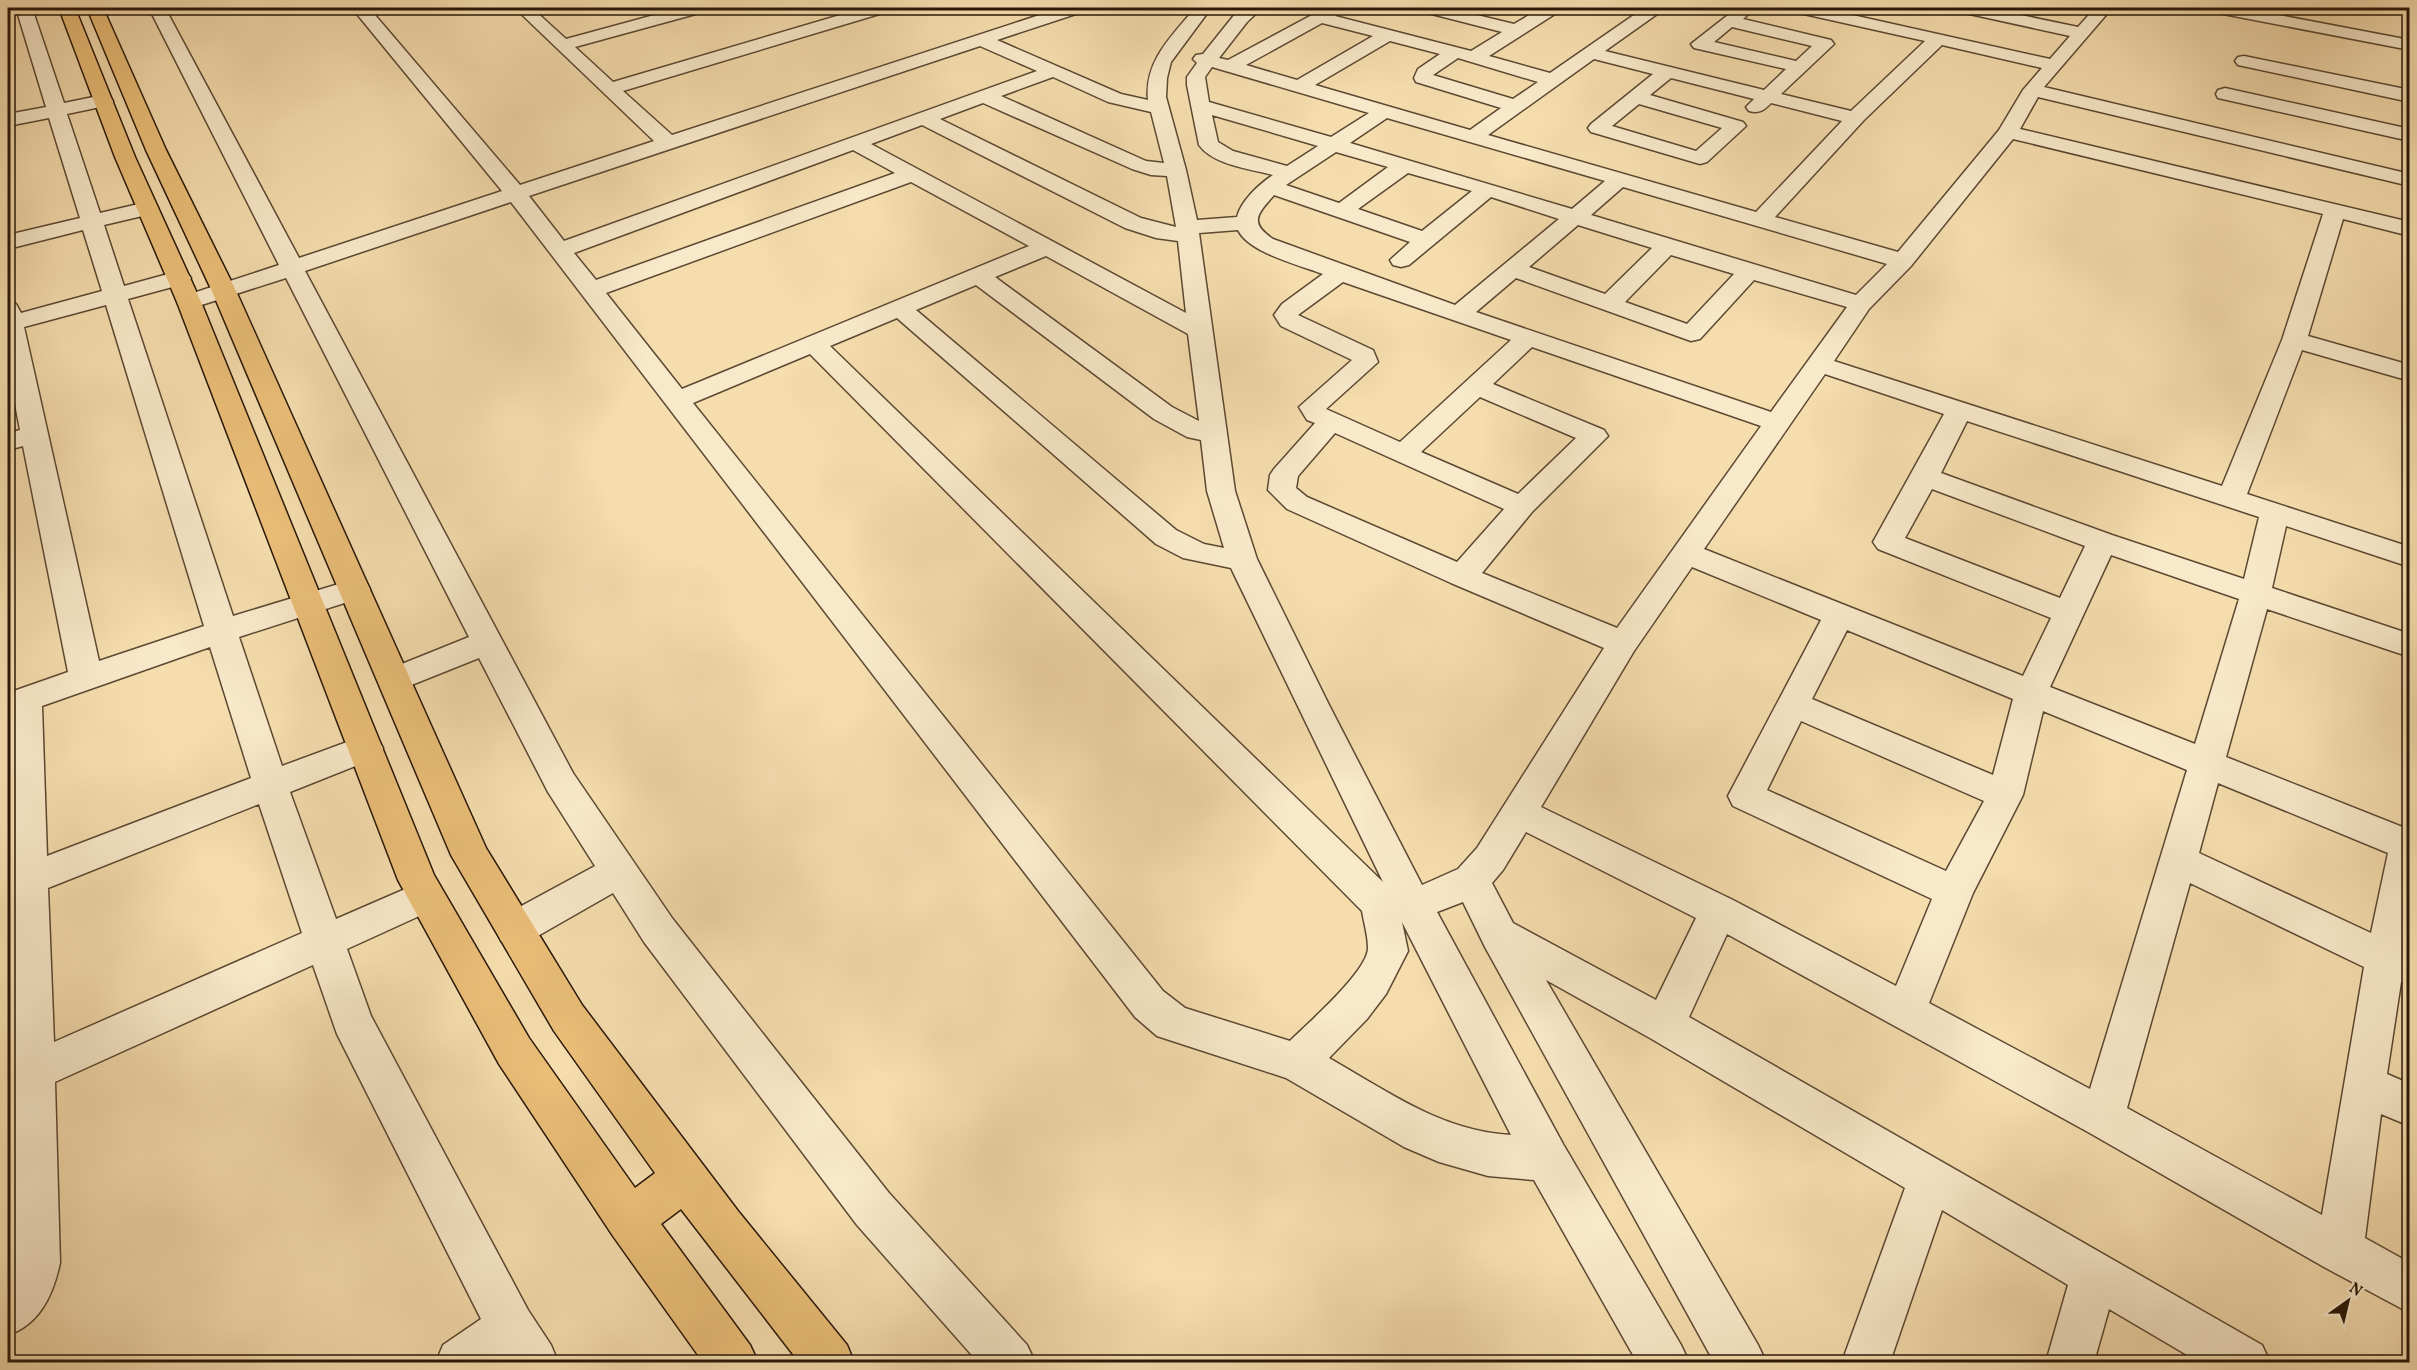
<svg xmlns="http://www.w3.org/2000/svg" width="2417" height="1370" viewBox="0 0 2417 1370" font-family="Vollkorn,serif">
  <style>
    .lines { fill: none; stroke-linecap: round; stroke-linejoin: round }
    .minor-casing { stroke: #5c4832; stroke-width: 3 }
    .major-casing { stroke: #291708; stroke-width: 3 }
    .minor { fill: #f8e9ca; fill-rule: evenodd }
    .major { fill: #eabe77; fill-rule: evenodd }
  </style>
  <rect width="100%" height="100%" fill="#f5ddae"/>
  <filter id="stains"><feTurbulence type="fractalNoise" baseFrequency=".00333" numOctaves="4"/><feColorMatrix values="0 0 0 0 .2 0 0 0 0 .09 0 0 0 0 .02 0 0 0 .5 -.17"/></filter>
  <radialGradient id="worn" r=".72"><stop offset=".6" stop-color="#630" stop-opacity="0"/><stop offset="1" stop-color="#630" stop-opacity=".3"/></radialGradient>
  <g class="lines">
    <g class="minor-casing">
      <path id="minor" d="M16,8H32L64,103L103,95L110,97L113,101L110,105L67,114L100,213L147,202L155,203L158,208L155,213L104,225L124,286L179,271L187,273L191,278L187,283L128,299L233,616L355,579L366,582L370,589L366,596L239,637L282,766L366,735L378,739L383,748L378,757L290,792L336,919L426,880L439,885L445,896L439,907L347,949L371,1016L528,1310L551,1345L558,1362H506L504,1361L502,1362H436L443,1345L481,1319L337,1034L313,965L55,1082L60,1263C53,1295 40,1324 8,1335V1278L15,1254L13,1101L8,1103V1063L12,1061L11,901L8,900V872L10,871L8,693L68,672L23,446L8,450V433L20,430L8,367V302L16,304L21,313L102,291L83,230L8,249V235L80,218L49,118L8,126V114L46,107ZM106,305L204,626L99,661L24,327ZM210,647L251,778L47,856L42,706ZM259,804L302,933L54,1042L48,888Z
        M149,8H165L299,258L502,191L352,8H369L520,185L654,141L515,8H532L566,39L680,8H705L703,12L575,47L613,82L864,8H888L886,12L623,91L672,135L1061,8H1084L1082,12L997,40L1121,94L1148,100C1144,61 1172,36 1195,8H1211L1171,62L1167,78L1166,97L1186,170L1197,220L1237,217C1241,201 1259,184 1273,175C1251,169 1213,165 1199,145L1187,85V77L1197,63L1193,59L1196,55L1203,54L1235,14L1244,8H1262L1247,22L1219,58L1228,60L1325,8H1345L1335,16L1471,51L1502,32L1424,12L1422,8H1448L1514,24L1541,8H1560L1558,12L1489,56L1550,73L1644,8H1662L1660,12L1605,51L1764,90L1786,69L1694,48L1691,44L1737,8H1755L1743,19L1831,40L1834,44L1781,94L1851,111L1925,41L1795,12L1793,8H1821L2050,59L2070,36L1965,13L1957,8H1987L2078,27L2095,8H2112L2044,87L2410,174V186L2038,97L2020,129L2410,222V236L2343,219L2308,336L2410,365V381L2302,350L2247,494L2410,547V567L2286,526L2272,588L2410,634V657L2267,609L2226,757L2410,830V933L2407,949L2410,950V985L2401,982L2387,1074L2410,1084V1126L2381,1114L2365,1238L2410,1263V1313L2324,1267L2088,1132L1727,934L1689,1017L2262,1345L2270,1362H2199L2109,1309L2094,1362H2046L2068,1285L1942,1210L1890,1362H1842L1905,1188L1650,1038L1546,980L1758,1345L1766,1362H1714L1485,947L1463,902L1437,912L1563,1144L1681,1345L1689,1362H1637L1534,1180L1488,1176L1439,1162L1404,1147L1286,1078L1157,1036L1135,1017L511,202L305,271L573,773L672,918L771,1044L889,1193L1027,1345L1035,1362H978L857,1225L644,942L613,893L529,941L515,945L501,941L496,929L501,917L595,866L548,792L479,658L394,692L382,688L378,680L382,672L469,637L286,278L189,309L181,307L177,302L181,297L279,265ZM1322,23L1373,36L1297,80L1246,65ZM1732,27L1812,46L1796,61L1714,42ZM1390,41L1440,54L1418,69L1414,78L1416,82L1501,108L1470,130L1315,85ZM1942,45L2042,68L2023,90L1999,130L1898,252L1775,217L1864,120ZM980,46L1037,71L564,241L529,196ZM1458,58L1538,82L1513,99L1433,75ZM1594,59L1653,74L1591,124L1588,128L1591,132L1700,164L1707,162L1746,126L1743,122L1650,95L1671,78L1754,99L1746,107L1749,111C1760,114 1764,110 1771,103L1842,121L1756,212L1488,135ZM1212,67L1369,113L1331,137L1209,102L1205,77ZM1053,77L1108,102L1151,112L1164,163L1146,161L1001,96ZM983,103L1132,169L1151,175L1167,176L1176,227L1141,218L940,119ZM1639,104L1722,128L1696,151L1612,126ZM1212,115L1318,146L1287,166L1233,151L1218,142ZM1387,118L1605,181L1572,209L1350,143ZM922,125L1125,228L1156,238L1178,241L1186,313L871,144ZM2013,139L2323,214L2282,340L2222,486L1834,361L1869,309L1911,266ZM853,150L895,173L596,280L574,253ZM1336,152L1388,167L1339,203L1286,185ZM1408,173L1472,191L1422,231L1358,209ZM911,182L1029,246L682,389L606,293ZM1623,187L1887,264L1856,295L1591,215ZM1274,195L1410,242L1390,260L1393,265L1401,267L1409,265L1491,197L1559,219L1455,305L1273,239C1248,222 1258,214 1274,195ZM1578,225L1652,248L1605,294L1529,267ZM1238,230C1249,253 1300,265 1323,274L1282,304L1274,315L1281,326L1352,360L1299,407L1307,420L1315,423L1274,469L1270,475L1268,490L1287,509L1451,583L1604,648L1477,848L1458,869L1422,885L1329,705L1257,559L1235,491L1199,233ZM1671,255L1734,274L1687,324L1625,302ZM1046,256L1188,334L1199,421L1172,407L995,277ZM1516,278L1691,341L1700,339L1754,280L1847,307L1771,412L1476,312ZM1343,282L1511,340L1400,442L1326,409L1378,362L1373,350L1298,315ZM976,285L1154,419L1187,437L1201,440L1207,491L1224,548L1204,544L1176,530L916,310ZM897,318L1156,544L1183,558L1231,568L1383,882L830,346ZM1532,347L1761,426L1617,628L1482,573L1532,512L1608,436L1604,430L1493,384ZM810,354L1362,911C1364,923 1368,936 1368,948C1368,971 1307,1024 1290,1041L1185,1008L1163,991L693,403ZM1825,374L1944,414L1873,542L1878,549L2051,618L2023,676L1704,549ZM1480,397L1576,438L1518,494L1421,452ZM1967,421L2259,517L2244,579L2112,535L1941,473ZM1335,433L1504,509L1457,562L1307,497L1296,488L1298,476ZM1932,489L2085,546L2060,598L1905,538ZM2111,555L2239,599L2195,744L2050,687ZM1692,567L1821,620L1728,796L1733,806L1932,899L1896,986L1733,900L1541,807L1634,651ZM1847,630L2013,699L1993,775L1812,699ZM2043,711L2187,770L2090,1089L1929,1003L1973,893L2023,795ZM1801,721L1984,801L1946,871L1767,790ZM2218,783L2388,853L2371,933L2199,853ZM1526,832L1696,918L1656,1000L1513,923L1492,883L1503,870ZM2190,883L2364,967L2322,1215L2127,1108ZM1402,922L1511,1135C1441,1131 1389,1092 1329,1058L1367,1019L1386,994L1408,951Z
        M2210,8H2242L2410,40V50L2218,13Z
        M2244,56L2410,90V102L2238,65L2235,61L2238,57Z
        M2225,88L2410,129V141L2218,98L2216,94L2218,90Z"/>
    </g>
    <g class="major-casing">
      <path id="major" d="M59,8H75L135,157L201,302L434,875L529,1038L635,1188L655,1173L554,1031L451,855L212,291L146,150L87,8H103L166,150L236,291L486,848L582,1005L738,1211L847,1345L854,1362H799L681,1209L661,1224L750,1345L758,1362H703L613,1236L499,1064L398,880L177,302L115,157Z"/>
    </g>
    <use href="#minor" class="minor"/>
    <use href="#major" class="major"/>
  </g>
  <rect width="2417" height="1370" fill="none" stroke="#f5ddae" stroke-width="30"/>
  <rect x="9" y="9" width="2399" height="1352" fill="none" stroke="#291708" stroke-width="3"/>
  <rect x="15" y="15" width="2387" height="1340" fill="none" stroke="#291708" stroke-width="1.5"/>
  <g transform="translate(2348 1301) rotate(34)" stroke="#f8e9ca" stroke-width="4.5" paint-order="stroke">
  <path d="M0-4.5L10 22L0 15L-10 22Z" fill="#291708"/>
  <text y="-9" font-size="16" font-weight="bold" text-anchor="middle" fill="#291708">N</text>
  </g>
  <rect width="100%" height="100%" filter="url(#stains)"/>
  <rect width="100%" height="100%" fill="url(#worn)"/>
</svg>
